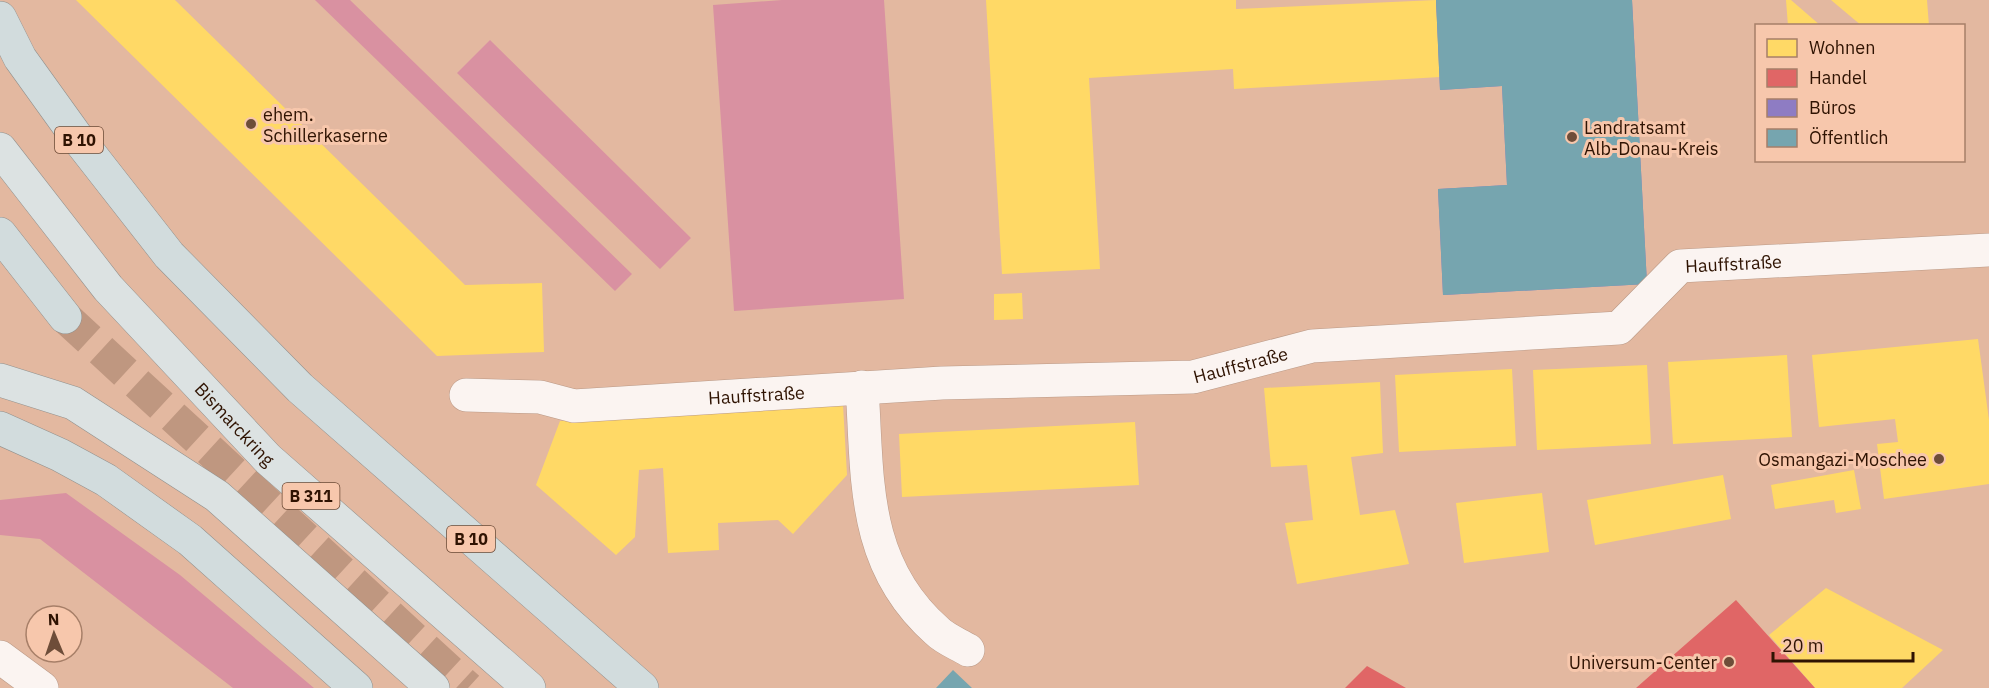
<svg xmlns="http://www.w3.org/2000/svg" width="1989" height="688" viewBox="0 0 1989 688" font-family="'IBM Plex Sans',sans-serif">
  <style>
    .green { fill: #d991a1 }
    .homes { fill: #ffd966 }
    .shops { fill: #e06666 }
    .offices { fill: #8e7cc3 }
    .public { fill: #76a5af }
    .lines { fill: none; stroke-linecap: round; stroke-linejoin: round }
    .trunk-tunnel { stroke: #bf9780; stroke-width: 33; stroke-dasharray: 33 16; stroke-linecap: butt }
    .minor-casing { stroke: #ba9986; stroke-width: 34 }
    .primary-casing { stroke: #92918d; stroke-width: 34 }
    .trunk-casing { stroke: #92918d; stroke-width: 34 }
    .minor { stroke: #fbf4f1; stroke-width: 33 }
    .primary { stroke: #dce2e2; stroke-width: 33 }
    .trunk { stroke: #d2dcdd; stroke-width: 33 }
    .poi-dot { fill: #6e4d39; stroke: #f7c7ac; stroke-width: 2 }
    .labels { text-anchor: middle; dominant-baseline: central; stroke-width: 6; stroke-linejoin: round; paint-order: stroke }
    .shield { fill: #f7c7ac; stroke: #6b4935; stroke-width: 1.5 }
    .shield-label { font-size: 16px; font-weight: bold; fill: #2f1302 }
    .poi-label { font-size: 18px; fill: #2f1302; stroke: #f7c7ac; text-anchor: start }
    .street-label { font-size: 18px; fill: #2f1302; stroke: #f7c7ac }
  </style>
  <rect width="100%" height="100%" fill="#e3b8a0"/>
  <path class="green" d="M315,0H350L632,274L615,291Z
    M782,0H884L904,299L734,311L713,5Z
    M490,40L691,238L660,269L457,73Z
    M66,493L180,575L314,688H233L40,539L0,535V500Z"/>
  <path class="homes" d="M76,0H175L465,285L542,283L544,352L437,356Z
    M986,0H1236V9L1436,0L1440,77L1234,89L1233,69L1089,78L1100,269L1002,274Z
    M1786,0H1791L1821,26H1788Z
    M1831,0H1927L1929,26H1862Z
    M1022,293L1023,319L994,320V294Z
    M1978,339L1989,420V484L1884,499L1877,444L1898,442L1895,419L1819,427L1812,355Z
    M1787,355L1792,437L1673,444L1668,362Z
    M1647,365L1651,444L1537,450L1533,370Z
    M1512,369L1516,446L1399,452L1395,375Z
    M1380,382L1383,453L1351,457L1356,490L1360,515L1395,510L1409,564L1297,584L1285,523L1313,520L1307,465L1271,467L1264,388Z
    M843,405L847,475L793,534L778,520L718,523L719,550L668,553L663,468L639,470L635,537L616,555L536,485L560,421Z
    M1135,422L1139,485L902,497L899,434Z
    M1854,470L1861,509L1836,513L1834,500L1775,509L1771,485Z
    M1723,475L1731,519L1595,545L1587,500Z
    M1542,493L1549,552L1464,563L1456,503Z
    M1826,588L1943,650L1902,688H1815L1769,635Z"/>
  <path class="shops" d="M1736,600L1815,688H1636Z
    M1367,666L1406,688H1345Z"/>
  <path class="offices" d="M1436,0H1632L1647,284L1443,295L1438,189L1507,185L1502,86L1440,90Z"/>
  <path class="public" d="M1436,0H1632L1647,284L1443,295L1438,189L1507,185L1502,86L1440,90Z
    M953,670L972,688H936Z"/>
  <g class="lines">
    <path class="trunk-tunnel" d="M65,317L468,688"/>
    <g class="minor-casing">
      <g id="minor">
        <path d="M862,387C868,479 861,564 937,631C945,639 958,644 968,650"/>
        <path id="s1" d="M466,395L540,397L574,406L942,383L1193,377L1312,346L1619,328L1680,266L1989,250"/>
        <path d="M0,657L42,688"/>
      </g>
    </g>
    <g class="primary-casing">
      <g id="primary">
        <path id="s2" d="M0,149L108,288L268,459L529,688"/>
        <path d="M0,380L73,403L217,496L433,688"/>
      </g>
    </g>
    <g class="trunk-casing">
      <path id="trunk" d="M0,18L20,58L76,136L169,255L300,388L642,688
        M0,234L65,317
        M0,428L60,455L106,480L190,540L356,688"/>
    </g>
    <use href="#minor" class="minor"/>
    <use href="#primary" class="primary"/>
    <use href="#trunk" class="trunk"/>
  </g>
  <g class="poi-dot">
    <circle cx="251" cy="124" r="6"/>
    <circle cx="1572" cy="137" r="6"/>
    <circle cx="1939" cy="459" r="6"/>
    <circle cx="1729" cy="662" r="6"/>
  </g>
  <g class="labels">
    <g class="shield">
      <rect x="55" y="127" width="48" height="26" rx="4.5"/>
      <rect x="282.5" y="483" width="57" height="26" rx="4.5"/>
      <rect x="447" y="526" width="48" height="26" rx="4.5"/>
    </g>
    <g class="shield-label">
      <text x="79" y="140">B 10</text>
      <text x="311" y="496">B 311</text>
      <text x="471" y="539">B 10</text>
    </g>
    <g class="poi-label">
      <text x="263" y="114">ehem.<tspan x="263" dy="21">Schillerkaserne</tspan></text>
      <text x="1584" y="127">Landratsamt<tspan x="1584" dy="21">Alb-Donau-Kreis</tspan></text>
      <text x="1927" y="459" text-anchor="end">Osmangazi-Moschee</text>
      <text x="1717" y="662" text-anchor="end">Universum-Center</text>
    </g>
    <g class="street-label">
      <text stroke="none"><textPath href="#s1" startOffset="1300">Hauffstraße</textPath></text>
      <text stroke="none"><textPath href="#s1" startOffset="778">Hauffstraße</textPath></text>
      <text stroke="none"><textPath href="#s1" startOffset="292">Hauffstraße</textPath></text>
      <text stroke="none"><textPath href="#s2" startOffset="362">Bismarckring</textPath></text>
    </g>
  </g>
  <rect x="1755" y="24" width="210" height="138" fill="#f7c7ac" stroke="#a77f68" stroke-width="1.5"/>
  <rect x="1767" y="39" width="30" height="18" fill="#ffd966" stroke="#a77f68" stroke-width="1.5"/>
  <text x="1809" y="54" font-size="18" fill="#2f1302">Wohnen</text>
  <rect x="1767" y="69" width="30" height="18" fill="#e06666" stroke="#a77f68" stroke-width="1.5"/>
  <text x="1809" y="84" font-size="18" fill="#2f1302">Handel</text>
  <rect x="1767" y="99" width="30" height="18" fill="#8e7cc3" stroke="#a77f68" stroke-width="1.5"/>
  <text x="1809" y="114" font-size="18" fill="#2f1302">Büros</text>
  <rect x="1767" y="129" width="30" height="18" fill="#76a5af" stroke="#a77f68" stroke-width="1.5"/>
  <text x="1809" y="144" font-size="18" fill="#2f1302">Öffentlich</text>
  <g transform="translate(54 634) rotate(358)"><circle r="28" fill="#f7c7ac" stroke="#a77f68" stroke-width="1.5"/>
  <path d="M0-4.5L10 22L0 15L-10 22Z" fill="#6e4d39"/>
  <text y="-9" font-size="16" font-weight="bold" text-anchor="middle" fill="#2f1302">N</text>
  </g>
  <path d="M1773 652v9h140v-9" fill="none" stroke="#2f1302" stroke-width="3"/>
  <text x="1782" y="652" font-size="18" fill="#2f1302" stroke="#f7c7ac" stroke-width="4.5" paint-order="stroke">20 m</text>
</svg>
